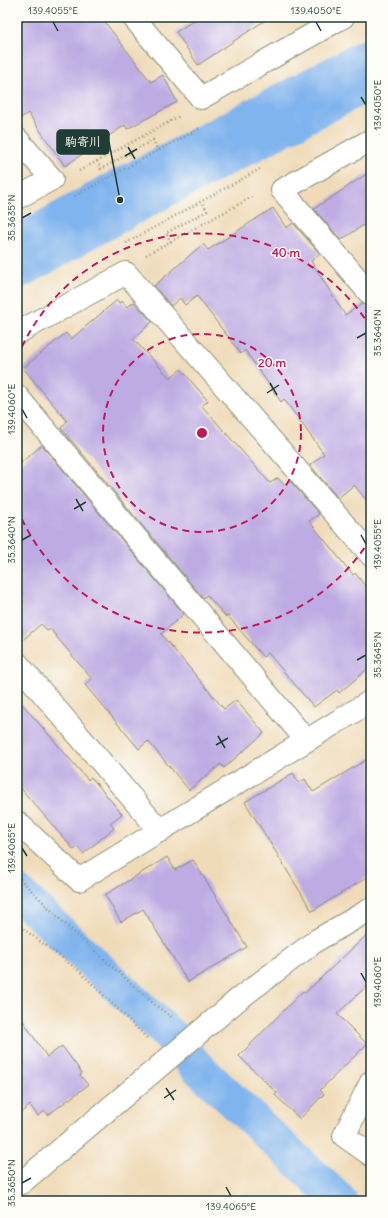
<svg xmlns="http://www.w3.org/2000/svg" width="388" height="1218" viewBox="0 0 388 1218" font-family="Delius,'Klee One',sans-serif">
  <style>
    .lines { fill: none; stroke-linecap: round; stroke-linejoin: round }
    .canal { stroke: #80b4ee; stroke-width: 35 }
    .river { stroke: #80b4ee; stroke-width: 60 }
    .building { fill: #beabe3 }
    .minor-casing { stroke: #888c76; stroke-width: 24 }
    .path { stroke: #888c76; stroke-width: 2.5; stroke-dasharray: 1 3; stroke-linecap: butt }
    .minor { stroke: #fff; stroke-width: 22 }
    .ticks { fill: none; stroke: #1f3d34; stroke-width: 1.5 }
    .ring { fill: none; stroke: #c2185b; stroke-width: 2; stroke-dasharray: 7 5 }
    .centre { fill: #c2185b; stroke: #fdfcf7; stroke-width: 2 }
    .ring-label { font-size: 12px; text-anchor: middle; font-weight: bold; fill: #c2185b; stroke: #fdfcf7; stroke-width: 3; stroke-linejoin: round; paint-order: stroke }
    .leader { fill: none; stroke: #1f3d34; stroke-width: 1.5 }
    .callout-dot { fill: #1f3d34; stroke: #fdfcf7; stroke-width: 1.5 }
    .callout { fill: #1f3d34; stroke: #1f3d34; stroke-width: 1.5 }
    .callout-label { font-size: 12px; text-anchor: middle; font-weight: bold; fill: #fff }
    .neatline { fill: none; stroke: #1f3d34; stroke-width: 1.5 }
    .ticks-label { font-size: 10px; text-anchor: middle; fill: #1f3d34 }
  </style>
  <rect width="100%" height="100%" fill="#fdfcf7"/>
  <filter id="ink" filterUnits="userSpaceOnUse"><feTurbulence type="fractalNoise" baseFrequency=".025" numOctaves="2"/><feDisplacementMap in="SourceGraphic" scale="8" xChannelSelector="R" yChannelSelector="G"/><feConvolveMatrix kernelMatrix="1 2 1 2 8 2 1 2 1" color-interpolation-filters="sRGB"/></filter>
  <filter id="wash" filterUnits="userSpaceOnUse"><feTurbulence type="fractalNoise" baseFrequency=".012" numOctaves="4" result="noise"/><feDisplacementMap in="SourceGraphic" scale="16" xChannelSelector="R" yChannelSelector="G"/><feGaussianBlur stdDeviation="0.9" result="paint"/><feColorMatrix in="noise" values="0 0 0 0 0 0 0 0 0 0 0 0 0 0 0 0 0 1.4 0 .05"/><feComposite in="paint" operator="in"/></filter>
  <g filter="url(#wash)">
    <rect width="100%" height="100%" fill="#f0dbb9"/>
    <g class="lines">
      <path class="canal" d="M17,892L171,1036L195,1065L340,1201"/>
      <path class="river" d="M17,258L120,200L371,68"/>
    </g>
    <g id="blocks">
      <path class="building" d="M28,17H101L151,82L163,75L177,102L127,129L125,125L65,166L28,113L17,121V26Z
        M199,17H270L198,65L176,32Z
        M371,171V220L341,240L314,209Z
        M273,208L286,228L293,223L320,254L311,261L345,315L362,304L371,307V506L354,485L338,498L310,465L324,454L284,399L281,402L245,350L241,354L197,296L185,305L180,298L171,306L154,286L203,244L208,250Z
        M117,300L119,303L122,301L127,307L134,302L152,322L133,339L170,378L181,369L208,401L202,406L270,483L278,478L284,485L290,481L319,514L309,521L353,575L355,573L371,593V666L339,693L337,690L314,707L268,653L263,657L228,616L226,617L207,595L203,598L61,428L67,421L23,368L66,333L71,339Z
        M42,445L184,614L161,634L224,709L236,700L264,733L224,768L221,764L189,790L148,741L139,749L85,685L92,679L50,629L48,631L41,624L17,645V466Z
        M17,698L88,780L91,777L122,814L110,823L114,828L83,854L78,847L74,850L17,784Z
        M371,757V875L312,911L245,802L293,773L299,783L305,779L313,792Z
        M167,857L175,870L193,860L247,947L188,982L143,909L121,922L105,895Z
        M371,931V982L337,1014L367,1044L320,1090L324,1094L300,1119L275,1095L277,1093L239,1056L303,991L305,993Z
        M17,1012L47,1057L62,1046L82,1073L80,1075L88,1085L48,1115L45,1111L38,1116L30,1105L17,1116Z"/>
    </g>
  </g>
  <g filter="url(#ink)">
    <use href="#blocks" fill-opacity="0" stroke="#888c76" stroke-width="1"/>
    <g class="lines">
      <g class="minor-casing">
        <path id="minor" d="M133,17L201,98L343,17
          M17,139L52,179L17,198
          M371,140L282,190L371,295
          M17,333L126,273L371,555
          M17,396L306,740
          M17,663L160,831
          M17,822L79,880L371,701
          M371,1082L344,1136L371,1155
          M17,1184L21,1183L240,998L317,940L371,909"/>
      </g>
      <path class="path" d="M97,161L101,169L153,140L158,151
        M79,171L180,116
        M75,196L200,128
        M171,242L166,233L207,211L202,201
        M126,243L260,169
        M146,255L254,196
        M17,876L67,926L155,1005L173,1018
        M17,924L77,969L147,1038"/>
      <use href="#minor" class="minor"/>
    </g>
  </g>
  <path class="ticks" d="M53,22L58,31M316,22L321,31M361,97L366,105M128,147L135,159M125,156L137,149M22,218L31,213M357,338L366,333M270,383L277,395M267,393L279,385M22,409L27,418M76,499L83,511M74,509L86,502M361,535L366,544M22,540L31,535M357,660L366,655M218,736L225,748M216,745L228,738M22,848L27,856M361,973L366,982M166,1088L174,1100M164,1098L176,1090M22,1183L31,1178M226,1187L231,1196"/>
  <g class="ring">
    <circle cx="202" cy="433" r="99"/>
    <path d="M371 538A199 199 0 0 1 17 508M17 358A199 199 0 0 1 371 328"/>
  </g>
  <circle cx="202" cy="433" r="6" class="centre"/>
  <g class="ring-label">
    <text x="286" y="257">40 m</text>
    <text x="272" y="367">20 m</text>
  </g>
  <path class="leader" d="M120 200L109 142"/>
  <circle class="callout-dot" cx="120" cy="200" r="4"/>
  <rect class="callout" x="57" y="130" width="52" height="24" rx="4"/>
  <g class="callout-label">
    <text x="83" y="146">駒寄川</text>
  </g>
  <rect width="388" height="1218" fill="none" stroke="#fdfcf7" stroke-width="44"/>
  <rect x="22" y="22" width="344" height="1174" class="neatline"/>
  <g class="ticks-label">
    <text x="53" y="14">139.4055°E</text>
    <text x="316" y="14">139.4050°E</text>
    <text transform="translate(377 105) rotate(-90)" y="4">139.4050°E</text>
    <text transform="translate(11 218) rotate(-90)" y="4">35.3635°N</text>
    <text transform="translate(377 333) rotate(-90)" y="4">35.3640°N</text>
    <text transform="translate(11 409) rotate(-90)" y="4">139.4060°E</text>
    <text transform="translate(11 540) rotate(-90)" y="4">35.3640°N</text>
    <text transform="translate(377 544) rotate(-90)" y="4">139.4055°E</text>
    <text transform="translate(377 655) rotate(-90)" y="4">35.3645°N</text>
    <text transform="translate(11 848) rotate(-90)" y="4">139.4065°E</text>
    <text transform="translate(377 982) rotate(-90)" y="4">139.4060°E</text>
    <text transform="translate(11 1183) rotate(-90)" y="4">35.3650°N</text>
    <text x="231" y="1210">139.4065°E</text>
  </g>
</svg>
